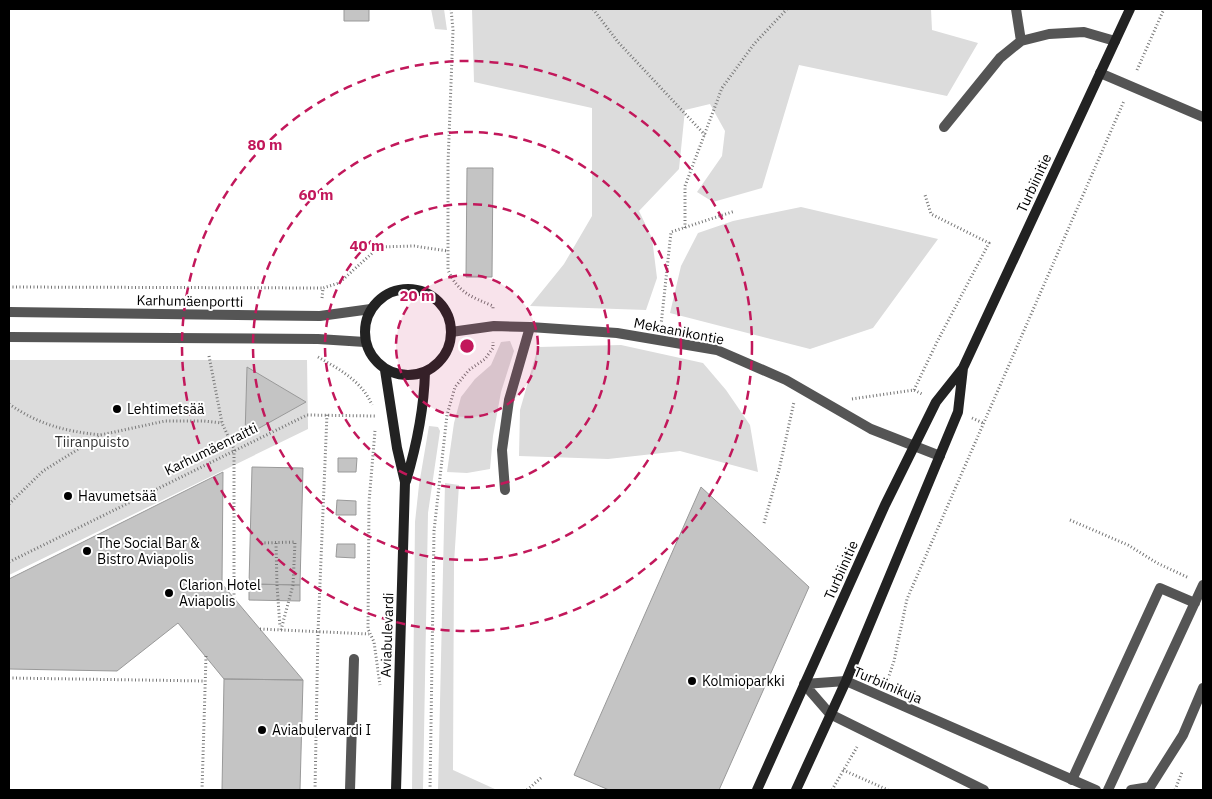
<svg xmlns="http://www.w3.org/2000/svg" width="1212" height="799" viewBox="0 0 1212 799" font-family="'IBM Plex Sans',sans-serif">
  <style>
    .green { fill: #dcdcdc }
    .building { fill: #c4c4c4; stroke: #999 }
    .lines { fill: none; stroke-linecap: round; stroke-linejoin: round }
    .path { stroke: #777; stroke-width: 3; stroke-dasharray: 1 2.5; stroke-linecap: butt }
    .lane { stroke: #555; stroke-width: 10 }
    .street { stroke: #555; stroke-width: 10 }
    .secondary { stroke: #222; stroke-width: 10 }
    .ring { fill: none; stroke: #c2185b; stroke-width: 2.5; stroke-dasharray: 9 6 }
    .poi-dot { fill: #000; stroke: #fff; stroke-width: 2 }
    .labels { text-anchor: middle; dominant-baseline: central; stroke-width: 4; stroke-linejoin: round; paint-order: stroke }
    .street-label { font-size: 14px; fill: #000; stroke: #fff }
    .poi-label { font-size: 14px; fill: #000; stroke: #fff; text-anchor: start }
    .park-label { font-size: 14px; fill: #333; stroke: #fff }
    .centre { fill: #c2185b; stroke: #fff; stroke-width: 2.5 }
    .ring-label { font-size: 15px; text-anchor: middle; font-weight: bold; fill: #c2185b; stroke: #fff; stroke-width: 4; stroke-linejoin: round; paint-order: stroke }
  </style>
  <rect width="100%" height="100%" fill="#fff"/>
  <path class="green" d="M431,9H444L447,30L435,29Z
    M472,9H931L932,30L978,43L947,96L799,65L762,188L713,202L697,192L722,156L725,131L710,104L685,110L679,169L639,211L652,238L657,278L646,310L530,306L564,264L592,216V108L474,82Z
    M801,207L938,239L873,328L810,349L670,313L681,266L698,233L733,221Z
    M510,341L514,351L501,392L493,436L490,469L467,473L447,472L454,423L461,397L475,379L491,365L501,342Z
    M621,345L703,363L726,390L750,425L758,472L680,451L608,459L519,456L520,410L538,347Z
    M9,360H307L308,429L9,575Z
    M429,426L438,427L440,431L428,513L423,790H412L415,522L419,485Z
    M445,483L459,485L454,563L453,770L497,790H438Z"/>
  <path class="building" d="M344,9H369V21H344Z
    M467,168H493L492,277H466Z
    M247,367L306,402L245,436Z
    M338,458H357L356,472H338Z
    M252,467L303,468L300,585L249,584Z
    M223,472L222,584L303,680L224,679L178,623L117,671L9,669V579Z
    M701,487L809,587L719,790H609L574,775Z
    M337,500L356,501V515H336Z
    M337,544H355V558L336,557Z
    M249,584L300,585V601L249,600Z
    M224,679L303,680L300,790H222Z"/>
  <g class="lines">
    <path class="path" d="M451,9L453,30L448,164V270C458,293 472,297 493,306V309
      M593,9L618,42L705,135
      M1137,70L1164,9
      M685,228V186L722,88L754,44L787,9
      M9,287L323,288
      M322,298L323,288L339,283L379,247L414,246L448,251
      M661,325L671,232L735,211
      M209,356L222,423L234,449V598
      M318,357C339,369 362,381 372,405
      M914,390L937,342L989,243L931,214L925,195
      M852,399L914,390L922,394
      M9,404C40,425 64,431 101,435
      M972,418L983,423
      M375,431L369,502L368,629L374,642L380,685
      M9,504L43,471L101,435L165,421H204L222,423
      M1070,520L1128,545L1157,563L1189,578
      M764,523L779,470L794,402
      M261,543L295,542L293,585L281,630
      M276,543L277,585L280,627
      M9,562L307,415L375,416
      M260,629L369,634
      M9,678L205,681
      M887,682L894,661L907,599L1124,101
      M843,770L888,790
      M202,790L206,656
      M315,790L318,632L327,414
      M430,790L434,531L447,415L455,387L469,370L485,359L493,348V342
      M527,790L542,777
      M832,790L857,747
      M1175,790L1182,772"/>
    <path class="lane" d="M1016,9L1021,41
      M1100,73L1203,117
      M944,127L1000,58L1021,41L1049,34L1084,32L1115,41
      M505,490L502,450L509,400L530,327
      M1072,780L1160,588L1195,603
      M350,790L354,659
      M1108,790L1203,585
      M1131,790L1150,787L1183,735L1203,688"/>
    <path class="street" d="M9,312L320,316L371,309
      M451,332L494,326L530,327L617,333L717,350L786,380L871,429L940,456
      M9,337L318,339L365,342
      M804,684L846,681L1096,790
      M804,684L830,714L984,790"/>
    <path class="secondary" d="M365 332a43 43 0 1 1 86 0a43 43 0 1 1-86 0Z
      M385,370L397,448L405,482L396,790
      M406,481C417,444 424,411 425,372
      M757,790L885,505L936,402L963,368L1130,9
      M796,790L846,681L958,412L963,368"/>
  </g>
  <circle cx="467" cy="346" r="71" fill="#c2185b" fill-opacity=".12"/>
  <g class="ring">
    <circle cx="467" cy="346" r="71"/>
    <circle cx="467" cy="346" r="142"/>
    <circle cx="467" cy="346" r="214"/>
    <circle cx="467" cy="346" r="285"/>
  </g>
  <g class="poi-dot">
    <circle cx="117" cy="409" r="5"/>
    <circle cx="68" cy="496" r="5"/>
    <circle cx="87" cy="551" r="5"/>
    <circle cx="169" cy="593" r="5"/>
    <circle cx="692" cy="681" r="5"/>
    <circle cx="262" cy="730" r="5"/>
  </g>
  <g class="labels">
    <g class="street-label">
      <text transform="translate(1034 183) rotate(-65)">Turbiinitie</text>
      <text transform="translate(190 301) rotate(1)">Karhumäenportti</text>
      <text transform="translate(679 331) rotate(11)">Mekaanikontie</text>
      <text transform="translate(211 449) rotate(-26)">Karhumäenraitti</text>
      <text transform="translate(841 570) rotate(-66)">Turbiinitie</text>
      <text transform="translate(387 635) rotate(-88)">Aviabulevardi</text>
      <text transform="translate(888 685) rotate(23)">Turbiinikuja</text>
    </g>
    <g class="poi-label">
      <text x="127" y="409">Lehtimetsää</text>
      <text x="78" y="496">Havumetsää</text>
      <text x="97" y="543">The Social Bar &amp;<tspan x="97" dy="16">Bistro Aviapolis</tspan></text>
      <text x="179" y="585">Clarion Hotel<tspan x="179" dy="16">Aviapolis</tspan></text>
      <text x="702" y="681">Kolmioparkki</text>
      <text x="272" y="730">Aviabulervardi I</text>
    </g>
    <g class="park-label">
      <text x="92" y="442">Tiiranpuisto</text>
    </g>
  </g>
  <circle cx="467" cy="346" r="8" class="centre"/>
  <g class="ring-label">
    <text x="265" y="150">80 m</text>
    <text x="316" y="200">60 m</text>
    <text x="367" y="251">40 m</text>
    <text x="417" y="301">20 m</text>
  </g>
  <rect width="1212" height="799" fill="none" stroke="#000000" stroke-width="20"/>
</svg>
